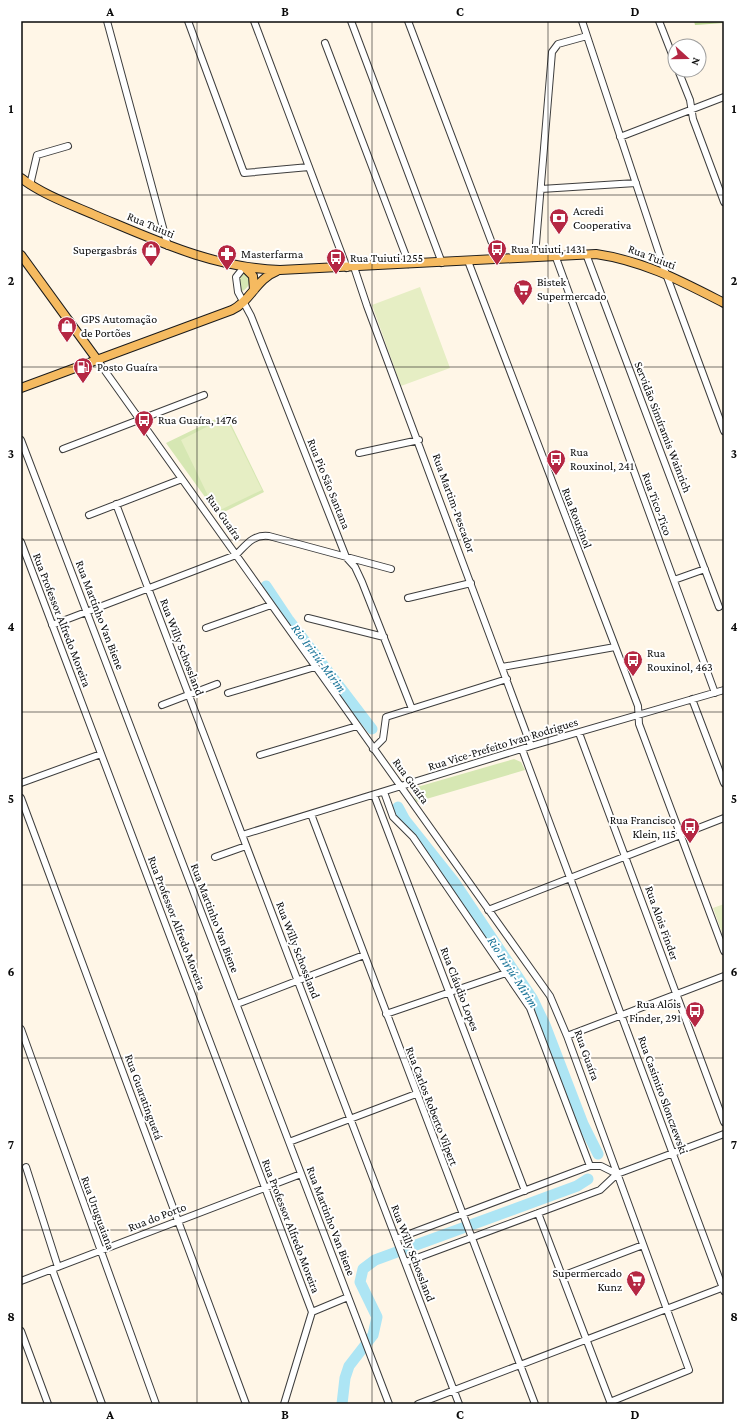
<svg xmlns="http://www.w3.org/2000/svg" width="745" height="1425" viewBox="0 0 745 1425" font-family="'Crimson Pro',serif">
  <style>
    .green { fill: #d6e7b3 }
    .forest { fill: #bcd793 }
    .pitch { fill: #e6eec4 }
    .lines { fill: none; stroke-linecap: round; stroke-linejoin: round }
    .river { stroke: #ade5f4; stroke-width: 11 }
    .minor-casing { stroke: #3d3d3d; stroke-width: 8 }
    .major-casing { stroke: #1b1b1b; stroke-width: 10 }
    .minor { stroke: #fff; stroke-width: 6 }
    .major { stroke: #f5ba60; stroke-width: 8 }
    .grid { fill: none; stroke: #0a0a0a; stroke-width: 1; stroke-opacity: 0.55 }
    .labels { text-anchor: middle; dominant-baseline: central; stroke-width: 4; stroke-linejoin: round; paint-order: stroke }
    .poi-label { font-size: 12px; fill: #0a0a0a; stroke: #fff; text-anchor: start }
    .street-label { font-size: 12px; fill: #0a0a0a; stroke: #fff }
    .water-label { font-size: 13px; font-style: italic; fill: #187397; stroke: #fff }
    .neatline { fill: none; stroke: #0a0a0a; stroke-width: 1.5 }
    .grid-label { font-size: 13px; text-anchor: middle; font-weight: bold; fill: #0a0a0a }
  </style>
  <rect width="100%" height="100%" fill="#fff6e7"/>
  <path class="green" d="M242,273H246L250,276C250,283 249,288 241,292L239,279Z
    M226,414L264,492L218,515L166,443Z
    M514,759L521,762L525,770L416,802L414,793L417,787Z"/>
  <path class="forest" d="M694,21H724V23L695,25Z"/>
  <path class="pitch" d="M420,287L450,368L401,386L372,305Z
    M226,417L262,490L216,512L181,440Z
    M724,904V938L713,908Z"/>
  <g class="lines">
    <path class="river" d="M266,586L288,619L372,729
      M398,807L405,820L455,883L532,998L545,1025L583,1124L598,1154
      M342,1404L345,1378L349,1366L373,1335L377,1317L360,1282L363,1269L375,1260L577,1186L588,1179"/>
    <g class="minor-casing">
      <path id="minor" d="M107,21L168,246
        M188,21L244,173L309,167
        M254,21L347,268
        M351,21L442,263
        M408,21L498,259
        M582,21L666,274L724,431
        M659,21L675,62
        M325,43L409,264
        M678,70L690,100L693,119L724,202
        M620,137L724,97
        M30,185L37,155L68,146
        M541,189L636,183
        M586,254L719,607
        M555,255L715,693
        M535,256L552,52L558,44L587,36
        M468,261L638,706L639,724L724,951
        M244,267L236,277L238,292L251,316L346,557L355,567L362,582L412,709
        M354,267L367,306L531,746
        M98,361L550,996L567,1036L689,1370L610,1402
        M21,440L389,1404
        M63,449L204,395
        M359,453L419,440
        M116,504L459,1404
        M89,515L182,479
        M21,542L312,1312
        M674,580L705,569
        M408,598L471,583
        M308,618L384,637
        M52,625L236,555C246,545 253,534 269,536L391,569
        M206,628L271,605
        M502,667L615,647
        M228,693L315,667
        M692,699L724,783
        M162,705L217,684
        M579,733L724,1122
        M373,749L383,739L386,717L507,679
        M522,749L724,1291
        M260,755L357,726
        M21,783L101,754
        M384,792L393,817L413,837L530,1008L590,1166
        M374,795L525,1191
        M21,798L246,1404
        M311,814L535,1404
        M242,835L531,746L724,690
        M215,857L246,846
        M488,910L724,818
        M237,1004L364,955
        M386,1014L506,973
        M21,1029L156,1404
        M567,1036L724,976
        M289,1142L416,1094
        M26,1167L58,1267
        M538,1213L611,1404
        M396,1239L590,1166H601L617,1174
        M406,1262L600,1190L617,1174L724,1134
        M52,1269L102,1404
        M562,1276L643,1245
        M21,1281L301,1174
        M21,1331L48,1404
        M284,1404L312,1312L348,1297
        M418,1404L724,1287"/>
    </g>
    <g class="major-casing">
      <path id="major" d="M21,178C43,195 72,205 97,216C157,241 214,268 280,270L596,254C644,261 681,281 724,303
        M21,255L98,361
        M244,267L253,276L254,290
        M21,388L232,310C251,301 256,279 277,271"/>
    </g>
    <use href="#minor" class="minor"/>
    <use href="#major" class="major"/>
  </g>
  <path class="grid" d="M197,21V1404M372,21V1404M548,21V1404M21,195H724M21,367H724M21,540H724M21,712H724M21,885H724M21,1058H724M21,1230H724"/>
  <defs>
    <g id="bank-pin" transform="scale(1)"><path d="M0 17L-7.5 6A9.5 9.5 0 1 1 7.5 6Z" fill="#b52743" stroke="#fff"/><path d="M-6-4H6V4H-6ZM0-2.3a2.3 2.3 0 1 0 0 4.6a2.3 2.3 0 1 0 0-4.6Z" fill="#fff"/></g>
    <g id="bus-pin" transform="scale(1)"><path d="M0 17L-7.5 6A9.5 9.5 0 1 1 7.5 6Z" fill="#b52743" stroke="#fff"/><path d="M-5-6H5V4H4V6H2V4H-2V6H-4V4H-5ZM-3.5-4V0h7V-4ZM-3.5 1.2v1.5H-2V1.2ZM2 1.2v1.5H3.5V1.2Z" fill="#fff"/></g>
    <g id="shop-pin" transform="scale(1)"><path d="M0 17L-7.5 6A9.5 9.5 0 1 1 7.5 6Z" fill="#b52743" stroke="#fff"/><path d="M-5-2.5h2.3a2.7 3.5 0 0 1 5.4 0H5L5.5 6h-11ZM-1.5-2.5h3a1.5 2.3 0 0 0-3 0Z" fill="#fff"/></g>
    <g id="pharmacy-pin" transform="scale(1)"><path d="M0 17L-7.5 6A9.5 9.5 0 1 1 7.5 6Z" fill="#b52743" stroke="#fff"/><path d="M-2-6h4v4h4v4h-4v4h-4v-4h-4v-4h4Z" fill="#fff"/></g>
    <g id="supermarket-pin" transform="scale(1)"><path d="M0 17L-7.5 6A9.5 9.5 0 1 1 7.5 6Z" fill="#b52743" stroke="#fff"/><path d="M-6-5.5h2.5l.6 2H6L4.5 2H-2.5L-4.4-4H-6ZM-1.5 3.2a1.3 1.3 0 1 0 .1 0ZM3 3.2a1.3 1.3 0 1 0 .1 0Z" fill="#fff"/></g>
    <g id="fuel-pin" transform="scale(1)"><path d="M0 17L-7.5 6A9.5 9.5 0 1 1 7.5 6Z" fill="#b52743" stroke="#fff"/><path d="M-5.5-6h7V0h2V4h1.3V-2.5L3-4.5l.8-.8L6-3V5H2.5V1h-1V6h-7ZM-4.2-4.7v3.2H.2V-4.7Z" fill="#fff"/></g>
  </defs>
  <g fill-rule="evenodd">
    <use href="#bank-pin" x="559" y="218"/>
    <use href="#bus-pin" x="497" y="249"/>
    <use href="#shop-pin" x="151" y="250"/>
    <use href="#pharmacy-pin" x="227" y="254"/>
    <use href="#bus-pin" x="336" y="258"/>
    <use href="#supermarket-pin" x="523" y="289"/>
    <use href="#shop-pin" x="67" y="326"/>
    <use href="#fuel-pin" x="83" y="367"/>
    <use href="#bus-pin" x="144" y="420"/>
    <use href="#bus-pin" x="556" y="459"/>
    <use href="#bus-pin" x="633" y="660"/>
    <use href="#bus-pin" x="690" y="827"/>
    <use href="#bus-pin" x="695" y="1011"/>
    <use href="#supermarket-pin" x="636" y="1280"/>
  </g>
  <g class="labels">
    <g class="poi-label">
      <text x="573" y="211">Acredi<tspan x="573" dy="14">Cooperativa</tspan></text>
      <text x="511" y="249">Rua Tuiuti, 1431</text>
      <text x="137" y="250" text-anchor="end">Supergasbrás</text>
      <text x="241" y="254">Masterfarma</text>
      <text x="350" y="258">Rua Tuiuti 1255</text>
      <text x="537" y="282">Bistek<tspan x="537" dy="14">Supermercado</tspan></text>
      <text x="81" y="319">GPS Automação<tspan x="81" dy="14">de Portões</tspan></text>
      <text x="97" y="367">Posto Guaíra</text>
      <text x="158" y="420">Rua Guaíra, 1476</text>
      <text x="570" y="452">Rua<tspan x="570" dy="14">Rouxinol, 241</tspan></text>
      <text x="647" y="653">Rua<tspan x="647" dy="14">Rouxinol, 463</tspan></text>
      <text x="676" y="820" text-anchor="end">Rua Francisco<tspan x="676" dy="14">Klein, 115</tspan></text>
      <text x="681" y="1004" text-anchor="end">Rua Alois<tspan x="681" dy="14">Finder, 291</tspan></text>
      <text x="622" y="1273" text-anchor="end">Supermercado<tspan x="622" dy="14">Kunz</tspan></text>
    </g>
    <g class="street-label">
      <text transform="translate(151 225) rotate(23)">Rua Tuiuti</text>
      <text transform="translate(652 257) rotate(21)">Rua Tuiuti</text>
      <text transform="translate(663 427) rotate(69)">Servidão Simíramis Wainrich</text>
      <text transform="translate(329 484) rotate(68)">Rua Pio São Santana</text>
      <text transform="translate(454 503) rotate(70)">Rua Martim-Pescador</text>
      <text transform="translate(657 504) rotate(70)">Rua Tico-Tico</text>
      <text transform="translate(224 517) rotate(55)">Rua Guaíra</text>
      <text transform="translate(577 518) rotate(69)">Rua Rouxinol</text>
      <text transform="translate(100 615) rotate(69)">Rua Martinho Van Biene</text>
      <text transform="translate(62 620) rotate(69)">Rua Professor Alfredo Moreira</text>
      <text transform="translate(182 647) rotate(69)">Rua Willy Schossland</text>
      <text transform="translate(503 744) rotate(-17)">Rua Vice-Prefeito Ivan Rodrigues</text>
      <text transform="translate(411 781) rotate(54)">Rua Guaíra</text>
      <text transform="translate(215 918) rotate(69)">Rua Martinho Van Biene</text>
      <text transform="translate(177 923) rotate(69)">Rua Professor Alfredo Moreira</text>
      <text transform="translate(662 923) rotate(70)">Rua Alois Finder</text>
      <text transform="translate(298 950) rotate(69)">Rua Willy Schossland</text>
      <text transform="translate(460 989) rotate(69)">Rua Cláudio Lopes</text>
      <text transform="translate(587 1055) rotate(70)">Rua Guaíra</text>
      <text transform="translate(663 1095) rotate(70)">Rua Casimiro Slonczewski</text>
      <text transform="translate(144 1097) rotate(70)">Rua Guaratinguetá</text>
      <text transform="translate(432 1106) rotate(69)">Rua Carlos Roberto Vilpert</text>
      <text transform="translate(98 1213) rotate(70)">Rua Uruguaiana</text>
      <text transform="translate(157 1217) rotate(-21)">Rua do Porto</text>
      <text transform="translate(331 1221) rotate(69)">Rua Martinho Van Biene</text>
      <text transform="translate(291 1226) rotate(69)">Rua Professor Alfredo Moreira</text>
      <text transform="translate(413 1253) rotate(69)">Rua Willy Schossland</text>
    </g>
    <g class="water-label">
      <text transform="translate(319 658) rotate(53)">Rio Iririú-Mirim</text>
      <text transform="translate(513 972) rotate(57)">Rio Iririú-Mirim</text>
    </g>
  </g>
  <rect width="745" height="1425" fill="none" stroke="#ffffff" stroke-width="44"/>
  <g transform="translate(687 58) rotate(111)"><circle r="19" fill="#ffffff" stroke="#9d9d9d"/>
  <path d="M0-3L7 15L0 10L-7 15Z" fill="#b52743"/>
  <text y="-6" font-size="11" font-weight="bold" text-anchor="middle" fill="#0a0a0a">N</text>
  </g>
  <rect x="22" y="22" width="701" height="1381" class="neatline"/>
  <g class="grid-label">
    <text x="110" y="16">A</text>
    <text x="285" y="16">B</text>
    <text x="460" y="16">C</text>
    <text x="635" y="16">D</text>
    <text x="11" y="113">1</text>
    <text x="734" y="113">1</text>
    <text x="11" y="285">2</text>
    <text x="734" y="285">2</text>
    <text x="11" y="458">3</text>
    <text x="734" y="458">3</text>
    <text x="11" y="631">4</text>
    <text x="734" y="631">4</text>
    <text x="11" y="803">5</text>
    <text x="734" y="803">5</text>
    <text x="11" y="976">6</text>
    <text x="734" y="976">6</text>
    <text x="11" y="1149">7</text>
    <text x="734" y="1149">7</text>
    <text x="11" y="1321">8</text>
    <text x="734" y="1321">8</text>
    <text x="110" y="1419">A</text>
    <text x="285" y="1419">B</text>
    <text x="460" y="1419">C</text>
    <text x="635" y="1419">D</text>
  </g>
</svg>
